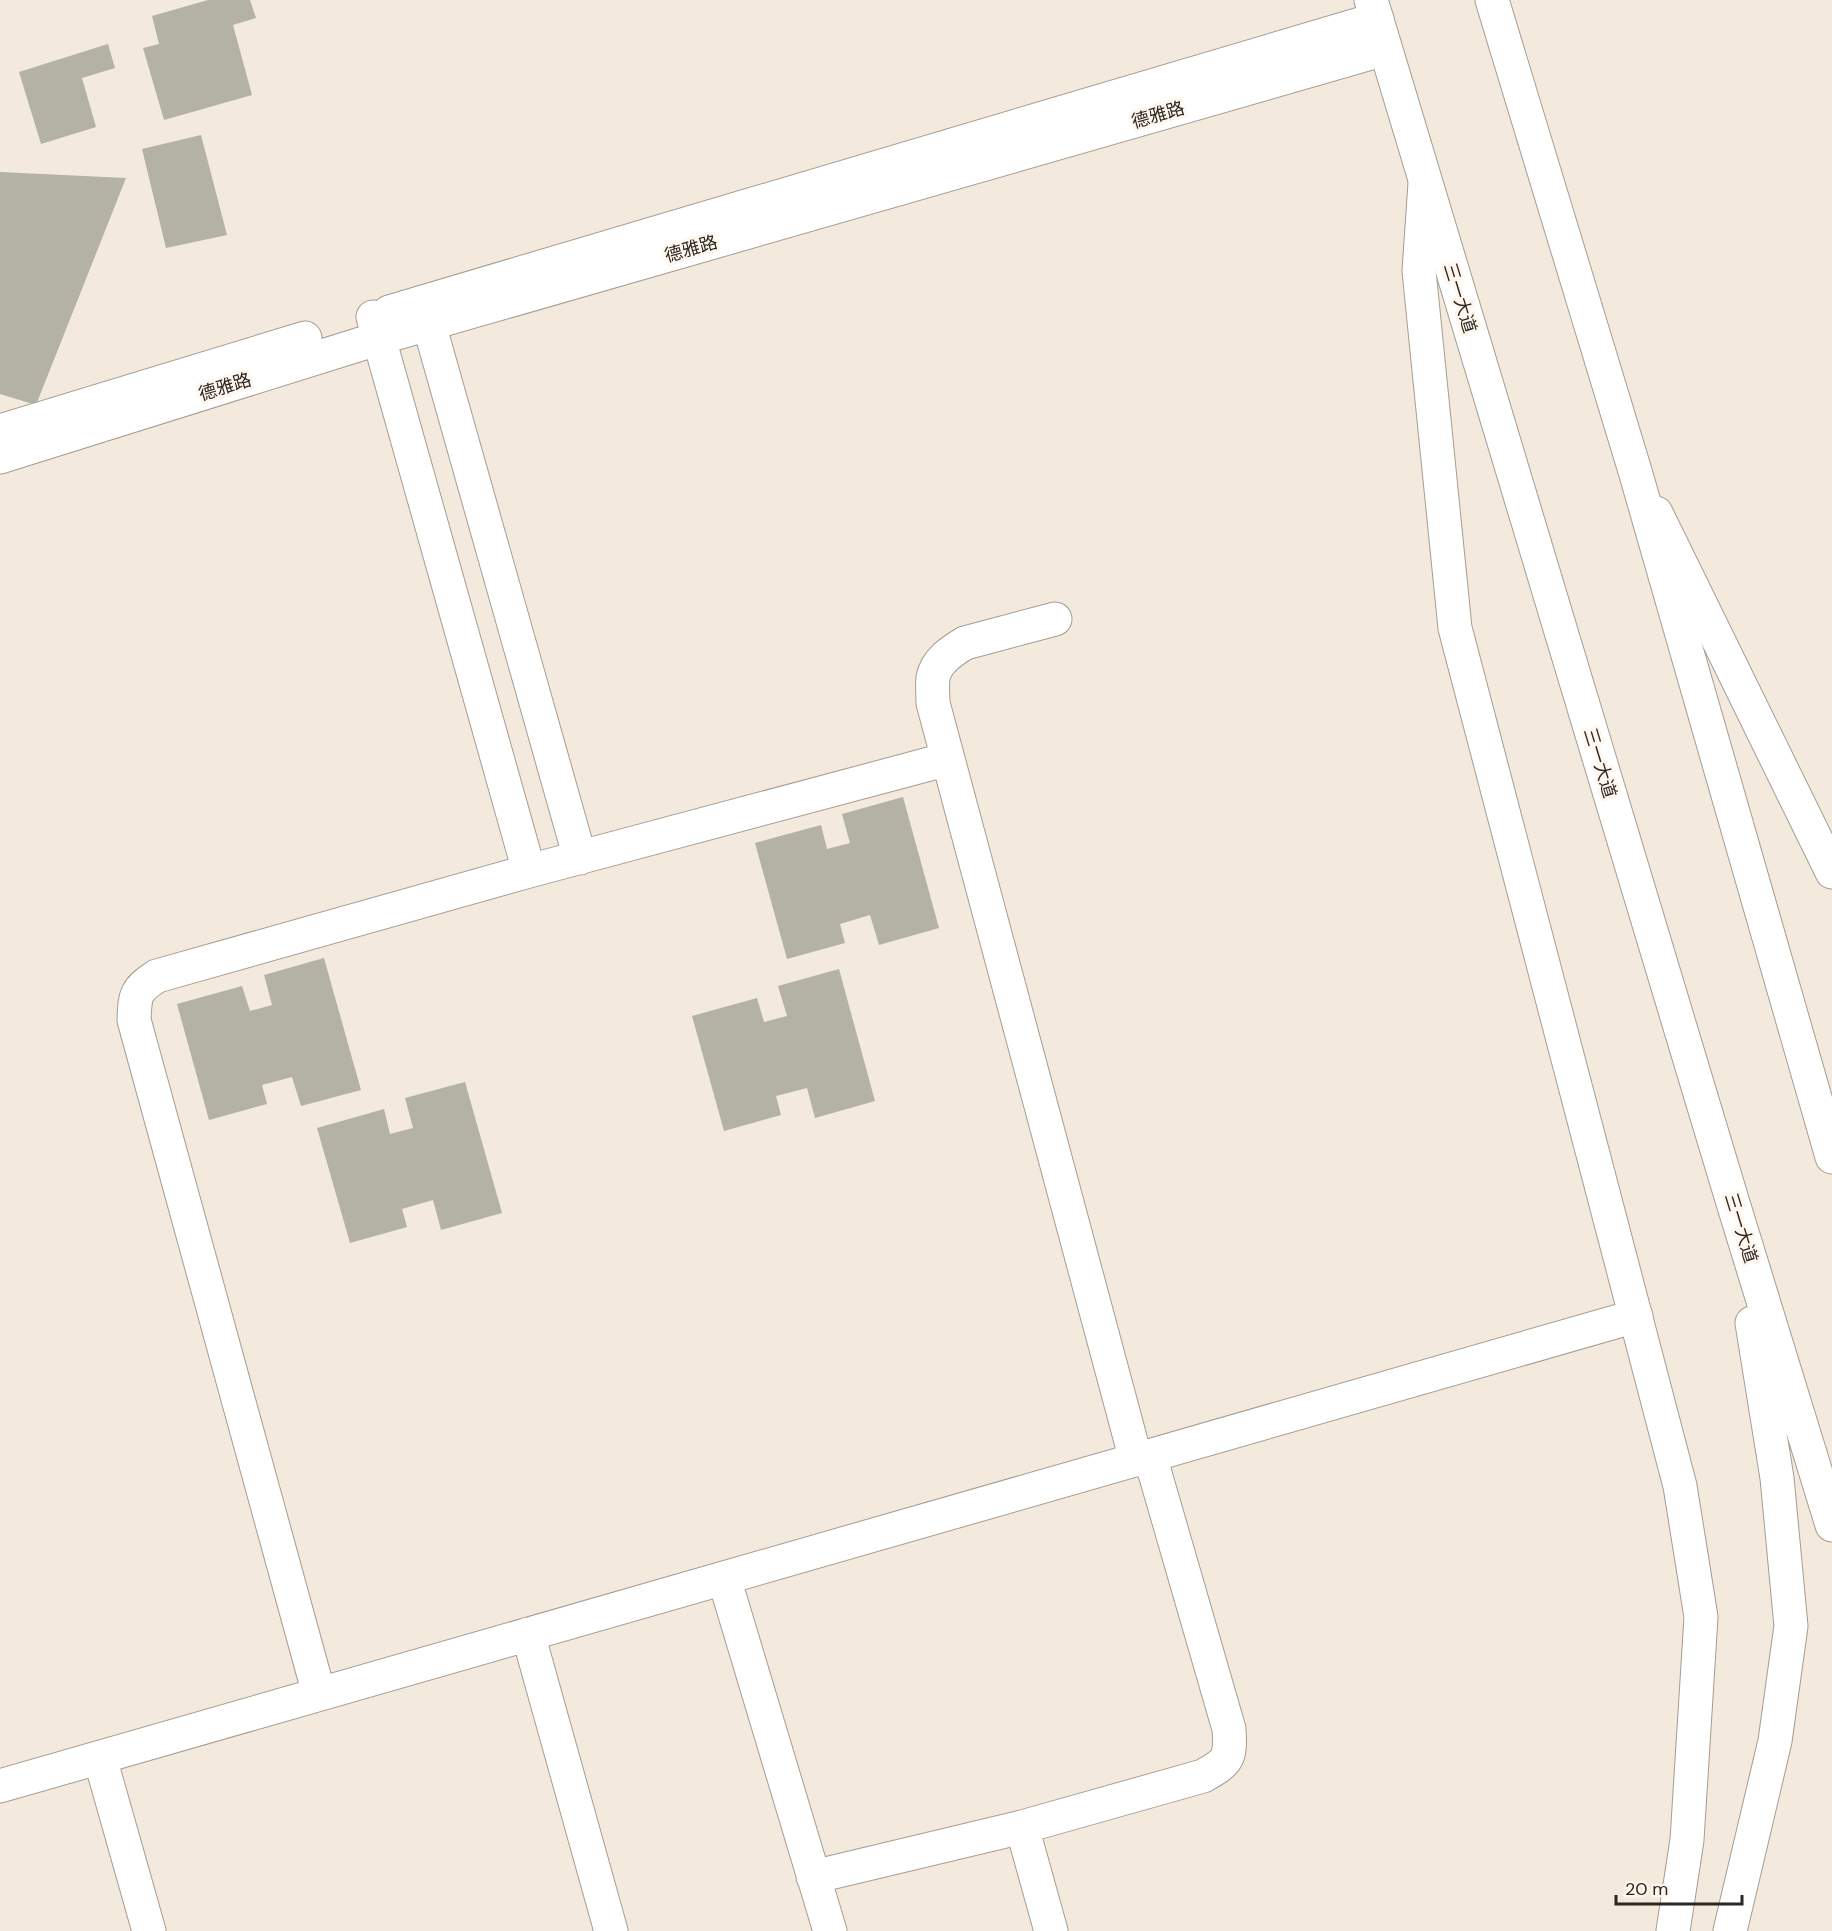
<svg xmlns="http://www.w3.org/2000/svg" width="1832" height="1931" viewBox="0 0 1832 1931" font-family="'DM Sans','Noto Sans SC',sans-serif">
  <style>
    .building { fill: #b3b2a4 }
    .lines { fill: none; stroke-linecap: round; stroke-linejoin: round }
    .street-casing { stroke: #a69c91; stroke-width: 35 }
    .secondary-casing { stroke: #a69c91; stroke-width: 35 }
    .highway-casing { stroke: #a69c91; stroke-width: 35 }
    .street { stroke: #fff; stroke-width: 33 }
    .secondary { stroke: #fff; stroke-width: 33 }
    .highway { stroke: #fff; stroke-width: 33 }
    .labels { text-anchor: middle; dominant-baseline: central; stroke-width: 6; stroke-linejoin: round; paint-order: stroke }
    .street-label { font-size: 18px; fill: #2b2723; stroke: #fff6ed }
  </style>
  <rect width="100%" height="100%" fill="#f3e9dd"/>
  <path class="building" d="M208,0H250L256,18L233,25L252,95L164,120L143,48L159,44L152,16Z
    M108,44L115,68L82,78L96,127L41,144L19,72Z
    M201,135L227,235L166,248L142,149Z
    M0,172L126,178L36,405L0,394Z
    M903,797L939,928L879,945L870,915L840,924L845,943L787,959L755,843L821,825L827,849L850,843L842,814Z
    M324,958L361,1090L301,1106L292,1077L262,1085L267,1104L209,1120L177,1004L242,986L250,1011L272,1005L264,975Z
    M839,969L875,1101L815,1118L807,1088L776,1096L781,1115L724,1131L692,1016L757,998L764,1022L787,1016L778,986Z
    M465,1082L502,1213L441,1230L433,1200L402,1209L407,1227L350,1243L317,1128L384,1109L390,1134L413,1128L405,1098Z"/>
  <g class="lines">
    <g class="street-casing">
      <path id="street" d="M423,303L580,858
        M373,317L529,871
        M1055,619L965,643C952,651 936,661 933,678C932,686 933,695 933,703L1136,1460
        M724,1578L830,1931
        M528,1634L611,1931
        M319,1694L134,1020C135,995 135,990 157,976L529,871L948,759
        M100,1758L149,1931
        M0,1786L1636,1316
        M1022,1827L1051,1931
        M813,1877L1022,1827L1203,1776C1228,1762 1231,1759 1229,1729L1150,1456"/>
    </g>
    <g class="secondary-casing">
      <path id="secondary" d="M1425,183L1419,271L1455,628L1680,1486L1701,1617L1687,1840L1673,1931
        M389,312L1377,19
        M0,431L305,338
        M0,457L380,338L1385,49
        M1656,513L1832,872"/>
    </g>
    <g class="highway-casing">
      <path id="highway" d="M1371,0L1733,1203L1832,1525
        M1492,0L1635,471L1832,1157
        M1730,1931L1775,1741L1791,1626L1777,1478L1752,1323"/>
    </g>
    <use href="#street" class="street"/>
    <use href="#secondary" class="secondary"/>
    <use href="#highway" class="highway"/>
  </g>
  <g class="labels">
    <g class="street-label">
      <text transform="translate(1158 115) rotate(-16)">德雅路</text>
      <text transform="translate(691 249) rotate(-16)">德雅路</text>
      <text transform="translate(1460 298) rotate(73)">三一大道</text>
      <text transform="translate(225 387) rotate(-17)">德雅路</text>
      <text transform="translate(1600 763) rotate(73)">三一大道</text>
      <text transform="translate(1741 1228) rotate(73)">三一大道</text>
    </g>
  </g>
  <path d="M1616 1895v9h126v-9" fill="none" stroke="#2b2723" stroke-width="3"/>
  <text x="1625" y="1895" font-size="18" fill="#2b2723" stroke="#fff6ed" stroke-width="4.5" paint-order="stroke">20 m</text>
</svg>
